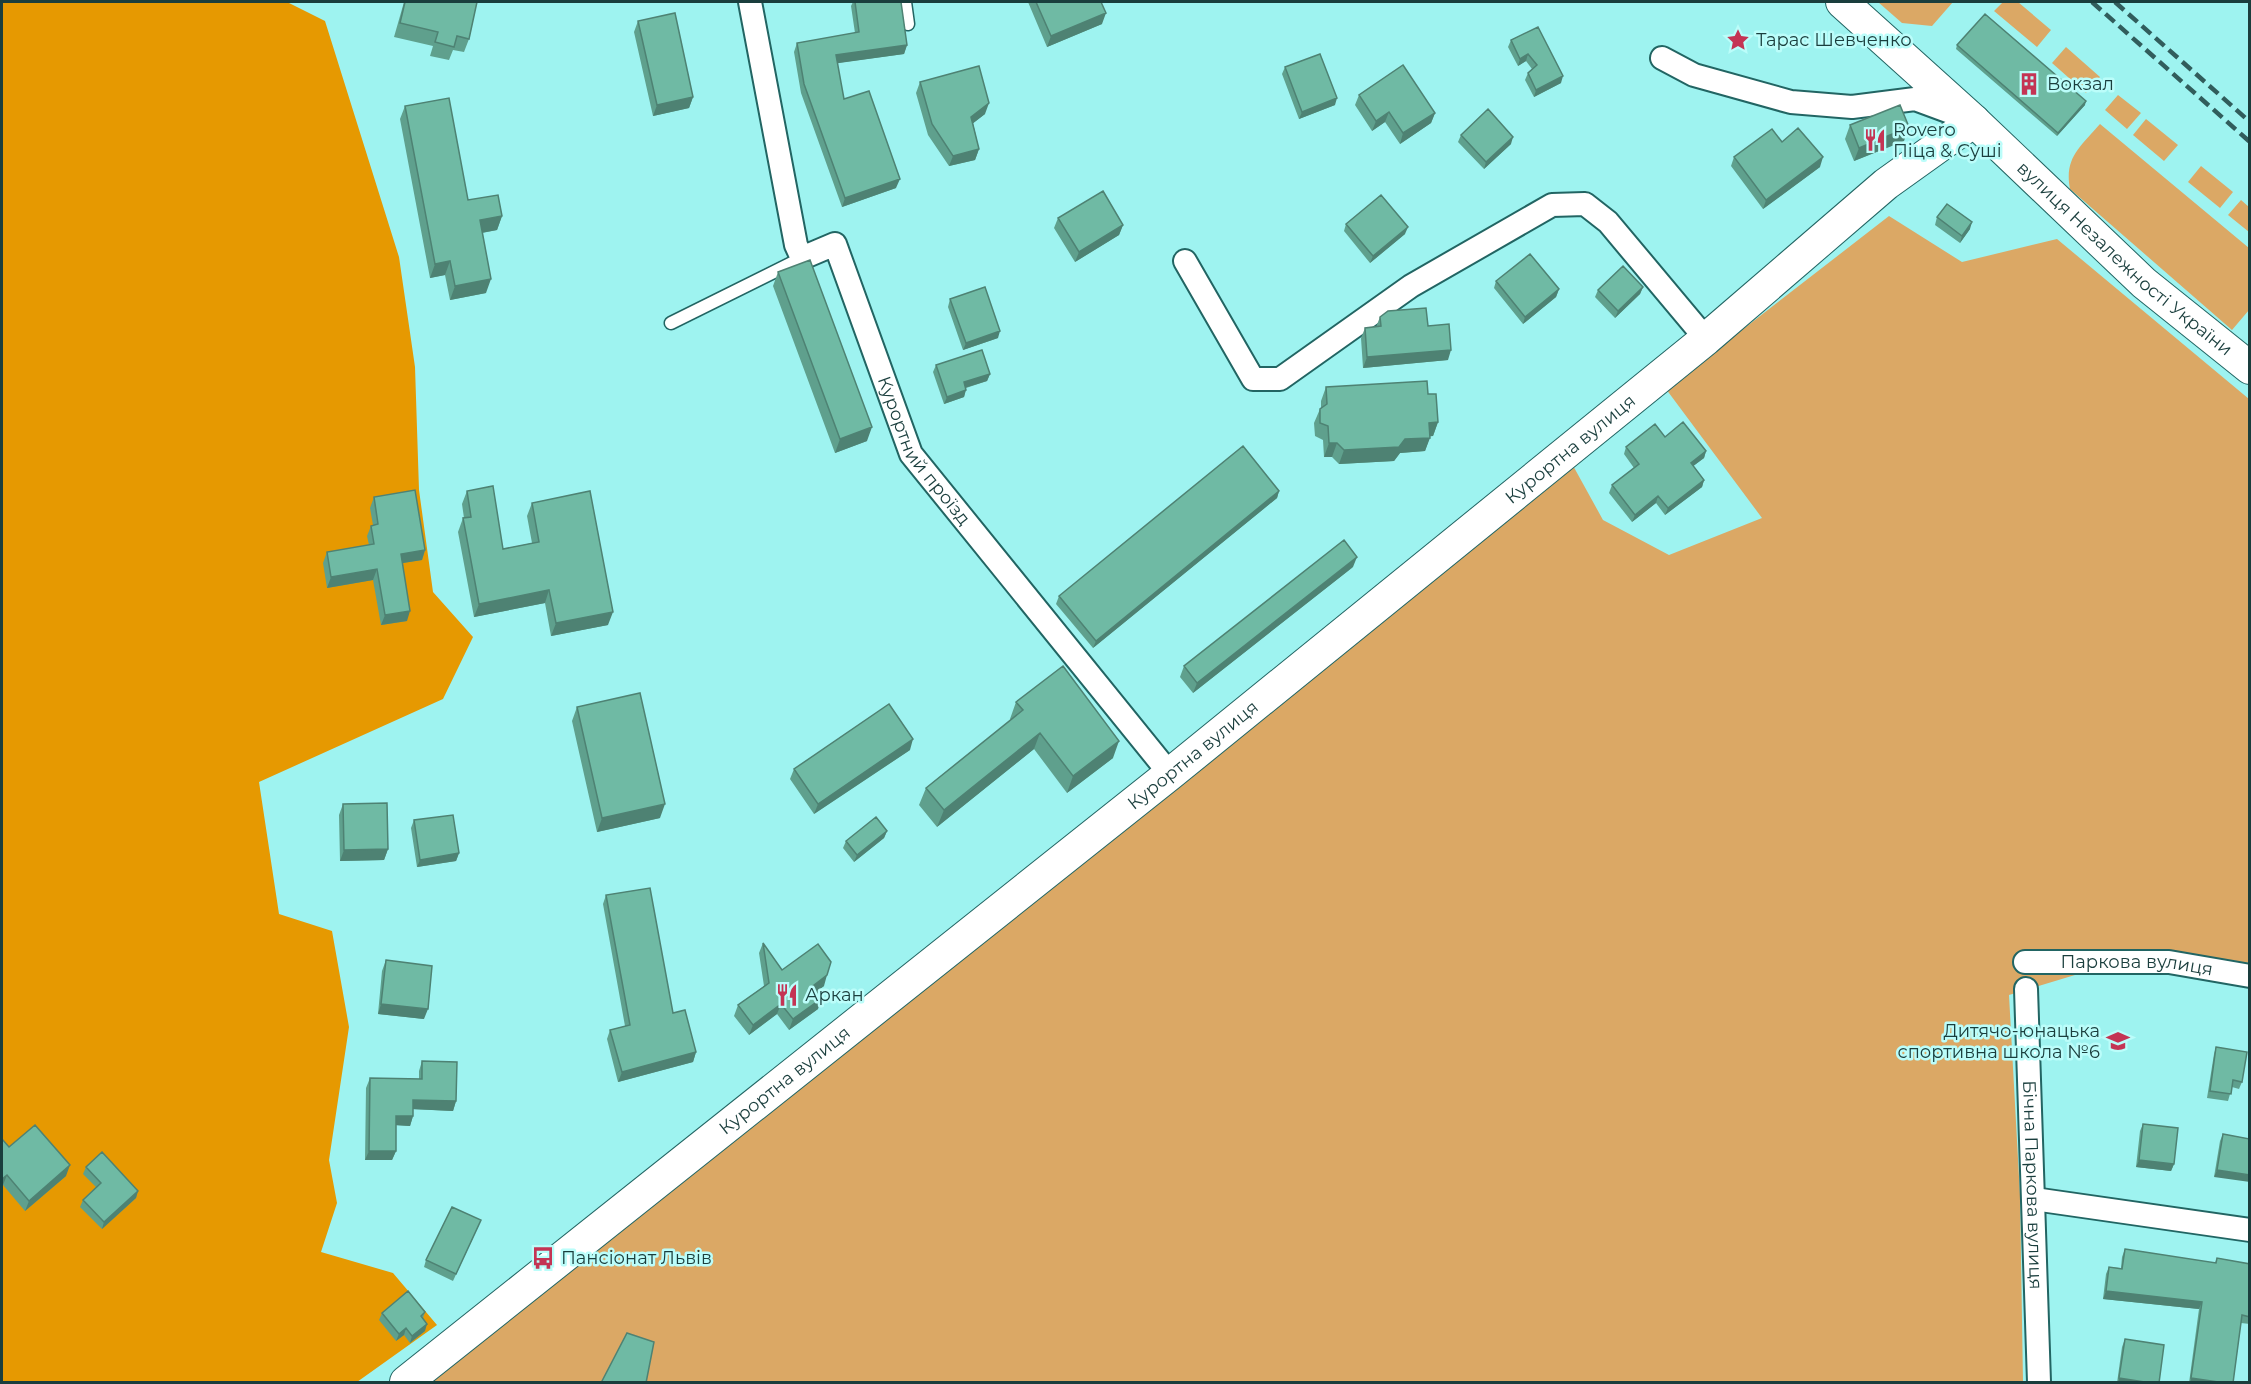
<svg xmlns="http://www.w3.org/2000/svg" width="2251" height="1384" viewBox="0 0 2251 1384" font-family="Montserrat,sans-serif">
  <style>
    .green { fill: #dba865 }
    .forest { fill: #e69901 }
    .lines { fill: none; stroke-linecap: round; stroke-linejoin: round }
    .lane-casing { stroke: #226563; stroke-width: 15 }
    .street-casing { stroke: #226563; stroke-width: 26 }
    .secondary-casing { stroke: #226563; stroke-width: 34 }
    .lane { stroke: #fff; stroke-width: 12 }
    .street { stroke: #fff; stroke-width: 22 }
    .secondary { stroke: #fff; stroke-width: 32 }
    .rail { stroke: #315d5c; stroke-width: 4.5; stroke-dasharray: 12 6; stroke-linecap: butt }
    .wall { fill: #5fa08d }
    .shaded-wall { fill: #4e8273 }
    .building { fill: #6fbaa4; stroke: #4e8273; stroke-width: 1.5 }
    .labels { text-anchor: middle; dominant-baseline: central; stroke-width: 5; stroke-linejoin: round; paint-order: stroke }
    .poi-label { font-size: 18px; fill: #1a3e3d; stroke: #bbfdfa; text-anchor: start }
    .street-label { font-size: 18px; fill: #1a3e3d; stroke: #bbfdfa }
  </style>
  <rect width="100%" height="100%" fill="#9ef3f0"/>
  <path class="green" d="M1878,2H1953L1932,26L1902,23Z
    M2003,2H2018L2051,30L2037,47L1994,11Z
    M2066,47L2100,77L2086,93L2052,63Z
    M2118,95L2141,113L2127,129L2105,110Z
    M2146,119L2178,145L2164,161L2133,135Z
    M2100,124L2249,248V310L2232,330L2070,189C2064,158 2080,147 2100,124Z
    M2201,166L2233,192L2220,208L2188,182Z
    M2241,200L2249,207V232L2228,215Z
    M1889,216L1962,262L2057,239L2249,399V963L2161,949L2009,995L2020,1195L2023,1382H423L1571,462L1603,520L1669,555L1762,518L1666,389Z"/>
  <path class="forest" d="M2,2H287L325,21L399,257L415,367L419,490L433,592L473,637L443,699L259,782L279,914L332,931L349,1027L329,1160L337,1203L321,1252L393,1273L437,1325L357,1382H2Z"/>
  <g class="lines">
    <g class="lane-casing">
      <path id="lane" d="M905,2L908,24
        M671,323L802,258"/>
    </g>
    <g class="street-casing">
      <g id="street">
        <path id="s1" d="M750,2L796,245L802,258L835,244L911,454L1170,774"/>
        <path d="M1662,58L1694,75L1791,102L1852,107L1915,99L1961,116"/>
        <path d="M1185,261L1253,379H1280L1411,286L1552,205L1585,204L1608,222L1706,339"/>
        <path id="s2" d="M2025,962H2169L2250,976"/>
        <path id="s3" d="M2026,989L2039,1382"/>
        <path d="M2034,1199L2250,1230"/>
      </g>
    </g>
    <g class="secondary-casing">
      <g id="secondary">
        <path id="s4" d="M1842,2L1974,121L2144,283L2250,368"/>
        <path id="s5" d="M406,1382L1170,774L1706,339L1886,184L1974,121"/>
      </g>
    </g>
    <use href="#lane" class="lane"/>
    <use href="#street" class="street"/>
    <use href="#secondary" class="secondary"/>
    <path class="rail" d="M2092,2L2250,142
      M2115,2L2250,122"/>
  </g>
  <path class="wall" d="M404,2H477L469,39L464,52L453,50L449,60L430,56L433,46L394,37Z
    M853,2H901L907,45L904,54L837,63L844,99L896,188L842,207L801,93L794,52L797,43L855,33L851,6Z
    M1028,2H1101L1102,24L1047,47Z
    M638,21L693,97L689,108L653,116L634,32Z
    M1538,27L1561,83L1534,97L1525,80L1528,73L1532,69L1526,61L1518,66L1508,47L1511,40Z
    M1957,45L2085,105L2057,136L1956,49Z
    M1285,67L1335,105L1299,119L1282,74Z
    M920,82L985,114L973,123L979,149L975,160L949,166L928,135L916,93Z
    M1359,95L1435,113L1431,123L1400,144L1385,122L1372,131L1355,105Z
    M405,106L468,200L502,216L497,230L482,233L486,293L450,300L445,275L430,278L400,119Z
    M1850,125L1904,141L1854,161L1845,139Z
    M1461,135L1511,144L1484,169L1458,142Z
    M1782,142L1820,167L1763,209L1731,166L1734,157Z
    M1937,217L1970,229L1960,243L1935,225Z
    M1058,218L1123,225L1119,235L1075,262L1054,228Z
    M1346,224L1405,234L1370,263L1344,231Z
    M778,272L867,441L835,453L773,286Z
    M1496,281L1559,289L1556,297L1523,324L1494,288Z
    M1643,287L1640,294L1615,318L1595,297L1598,290Z
    M950,299L998,338L963,350L948,307Z
    M1380,317L1428,326L1448,360L1363,368L1361,338L1365,328L1376,327Z
    M936,365L990,374L987,381L966,388L964,397L944,404L933,372Z
    M1326,387L1428,394L1438,422L1433,436H1430L1425,451L1400,453L1394,461L1339,464L1332,457H1324L1323,440L1315,436L1314,423L1320,409L1321,408V401Z
    M1665,437L1706,451L1704,458L1693,466L1704,480L1702,487L1665,515L1656,503L1632,522L1609,493L1612,485L1634,468L1624,454L1626,447Z
    M467,491L503,549L532,543L527,516L532,503L608,625L551,636L545,603L474,617L458,532L463,518H464L462,504Z
    M1279,491L1277,498L1093,648L1056,604L1059,596Z
    M374,497L425,550L422,560L402,563L407,621L381,625L373,580L327,588L323,563L327,552L369,545L367,536L371,526L373,525L370,508Z
    M1353,567L1193,693L1180,677L1184,666Z
    M1016,702L1113,758L1067,793L1034,749L937,827L919,805L926,788L1011,720L1010,719Z
    M577,707L660,818L597,832L572,721Z
    M910,750L814,814L790,779L794,769Z
    M343,804L388,849L384,860L340,861L339,815Z
    M414,820L459,853L456,861L417,867L411,828Z
    M887,831L884,838L854,862L843,848L846,841Z
    M606,895L673,1013L696,1052L693,1062L618,1082L607,1039L610,1030L625,1026L603,904Z
    M763,943L782,970L824,986L817,991L818,1009L789,1030L777,1014L749,1035L734,1016L738,1005L764,986L759,953Z
    M386,960L424,1019L378,1014L382,971Z
    M2216,1047L2242,1082L2239,1089L2232,1087L2228,1101L2207,1098L2214,1054Z
    M422,1061L456,1101L453,1111L413,1109V1116L410,1126L396,1125V1151L392,1160H365L366,1088L370,1078L419,1079V1071Z
    M2143,1124L2174,1164L2171,1171L2136,1167L2140,1131Z
    M2223,1134L2250,1139L2214,1177L2220,1141Z
    M2,1139L9,1147L66,1176L25,1211L3,1185L2,1187Z
    M86,1167L138,1191L136,1198L102,1229L80,1207L83,1200L96,1187L83,1174Z
    M478,1227L453,1281L424,1267L426,1260Z
    M2125,1249L2215,1263L2217,1258L2250,1264V1324L2241,1323L2233,1383H2189L2199,1309L2103,1299L2106,1274L2109,1267L2121,1268L2122,1257Z
    M425,1312L423,1318L425,1331L410,1343L404,1335L396,1341L379,1320L382,1313Z
    M2125,1339L2159,1383H2117L2122,1347Z"/>
  <path class="shaded-wall" d="M1106,13L1102,24L1047,47L1051,36Z
    M907,45L904,54L832,64L836,55Z
    M1528,54L1526,61L1518,66L1520,59Z
    M1563,76L1561,83L1534,97L1536,90Z
    M693,97L689,108L653,116L657,105Z
    M1337,98L1335,105L1299,119L1302,112Z
    M2086,101L2085,105L2057,136L2058,133Z
    M989,103L985,114L967,128L971,117Z
    M1389,112L1385,122L1372,131L1376,121Z
    M1435,113L1431,123L1400,144L1403,133Z
    M1909,127L1904,141L1854,161L1859,148Z
    M1513,137L1511,144L1484,169L1486,162Z
    M979,149L975,160L949,166L953,156Z
    M1823,157L1820,167L1763,209L1766,200Z
    M900,179L896,188L842,207L845,198Z
    M502,216L497,230L475,234L480,220Z
    M1972,222L1970,229L1960,243L1962,236Z
    M1123,225L1119,235L1075,262L1079,252Z
    M1408,227L1405,234L1370,263L1373,256Z
    M450,261L445,275L430,278L435,264Z
    M491,279L486,293L450,300L455,286Z
    M1643,287L1640,294L1615,318L1618,311Z
    M1559,289L1556,297L1523,324L1525,317Z
    M1000,331L998,338L963,350L966,343Z
    M1451,350L1448,360L1363,368L1367,357Z
    M990,374L987,381L961,389L964,382Z
    M966,390L964,397L944,404L947,397Z
    M1438,422L1433,436L1424,437L1429,423Z
    M872,427L867,441L835,453L840,439Z
    M1430,438L1425,451L1400,453L1394,461L1339,464L1344,450L1405,439Z
    M1329,443H1337L1332,457H1324Z
    M1706,451L1704,458L1688,470L1691,463Z
    M1704,480L1702,487L1665,515L1668,508Z
    M1279,491L1277,498L1093,648L1096,641Z
    M1658,496L1656,503L1632,522L1635,515Z
    M425,550L422,560L397,564L401,554Z
    M1357,557L1353,567L1193,693L1197,683Z
    M377,569L373,580L327,588L331,577Z
    M549,590L545,603L474,617L479,604Z
    M410,611L407,621L381,625L385,615Z
    M613,612L608,625L551,636L556,623Z
    M1040,733L1034,749L937,827L944,810Z
    M913,739L910,750L814,814L818,804Z
    M1119,741L1113,758L1067,793L1073,776Z
    M665,804L660,818L597,832L602,818Z
    M887,831L884,838L854,862L857,855Z
    M388,849L384,860L340,861L344,850Z
    M459,853L456,861L417,867L420,860Z
    M827,975L824,986L809,997L813,986Z
    M822,998L818,1009L789,1030L793,1019Z
    M381,1004L428,1009L424,1019L378,1014Z
    M781,1004L777,1014L749,1035L753,1025Z
    M696,1052L693,1062L618,1082L622,1072Z
    M413,1100L456,1101L453,1111L410,1109Z
    M396,1116H413L410,1126L393,1125Z
    M369,1151H396L392,1160H365Z
    M2139,1160L2174,1164L2171,1171L2136,1167Z
    M70,1165L66,1176L25,1211L29,1201Z
    M2217,1170L2250,1175V1182L2214,1177Z
    M7,1175L3,1185L2,1187V1179Z
    M138,1191L136,1198L102,1229L104,1222Z
    M2106,1291L2202,1302L2199,1309L2103,1299Z
    M427,1324L425,1331L410,1343L412,1336Z
    M406,1328L404,1335L396,1341L399,1334Z
    M2119,1378L2151,1383H2118Z
    M2191,1378L2225,1383H2190Z"/>
  <path class="building" d="M405,2H477L469,39L457,36L454,47L435,42L438,32L400,23Z
    M855,2H901L907,45L836,55L844,99L869,91L900,179L845,198L804,84L797,43L859,32Z
    M1036,2H1101L1106,13L1051,36Z
    M675,13L693,97L657,105L638,21Z
    M1985,14L2086,101L2058,133L1957,45Z
    M1538,27L1563,76L1536,90L1528,73L1537,65L1528,54L1520,59L1511,40Z
    M1320,54L1337,98L1302,112L1285,67Z
    M1403,65L1435,113L1403,133L1389,112L1376,121L1359,95Z
    M979,66L989,103L971,117L979,149L953,156L932,124L920,82Z
    M449,98L468,200L498,195L502,216L480,220L491,279L455,286L450,261L435,264L405,106Z
    M1900,105L1909,127L1859,148L1850,125Z
    M1488,109L1513,137L1486,162L1461,135Z
    M1798,128L1823,157L1766,200L1734,157L1772,129L1782,142Z
    M1103,191L1123,225L1079,252L1058,218Z
    M1381,195L1408,227L1373,256L1346,224Z
    M1947,204L1972,222L1962,236L1937,217Z
    M1530,254L1559,289L1525,317L1496,281Z
    M810,260L872,427L840,439L778,272Z
    M1623,266L1643,287L1618,311L1598,290Z
    M985,287L1000,331L966,343L950,299Z
    M1426,308L1428,326L1449,324L1451,350L1367,357L1365,328L1381,326L1380,317L1388,311Z
    M982,350L990,374L964,382L966,390L947,397L936,365Z
    M1427,381L1428,394H1436L1438,422L1429,423L1430,438L1405,439L1399,447L1344,450L1337,443H1329L1328,426L1320,423V409L1327,404L1326,387Z
    M1683,422L1706,451L1691,463L1704,480L1668,508L1658,496L1635,515L1612,485L1639,464L1626,447L1655,424L1665,437Z
    M1243,446L1279,491L1096,641L1059,596Z
    M493,486L503,549L539,542L532,503L590,491L613,612L556,623L549,590L479,604L463,518L471,517L467,491Z
    M415,490L425,550L401,554L410,611L385,615L377,569L331,577L327,552L374,544L371,526L378,524L374,497Z
    M1344,540L1357,557L1197,683L1184,666Z
    M1063,666L1119,741L1073,776L1040,733L944,810L926,788L1023,710L1016,702Z
    M640,693L665,804L602,818L577,707Z
    M889,704L913,739L818,804L794,769Z
    M387,803L388,849L344,850L343,804Z
    M453,815L459,853L420,860L414,820Z
    M876,817L887,831L857,855L846,841Z
    M650,888L673,1013L685,1010L696,1052L622,1072L610,1030L630,1025L606,895Z
    M763,943L782,970L818,944L831,962L827,975L813,986L822,998L793,1019L781,1004L753,1025L738,1005L769,983Z
    M386,960L432,966L428,1009L381,1004Z
    M2216,1047L2247,1052L2242,1082L2233,1080L2231,1094L2210,1091Z
    M422,1061L457,1062L456,1101L413,1100V1116H396V1151H369L370,1078L422,1079Z
    M2143,1124L2178,1128L2174,1164L2139,1160Z
    M35,1125L70,1165L29,1201L7,1175L2,1179V1139L9,1147Z
    M2223,1134L2250,1139V1175L2217,1170Z
    M102,1152L138,1191L104,1222L83,1200L101,1183L86,1167Z
    M452,1207L481,1220L456,1274L426,1260Z
    M2125,1249L2216,1263L2217,1258L2250,1264V1317L2242,1315L2233,1383H2225L2191,1378L2202,1302L2106,1291L2109,1267L2122,1269Z
    M408,1291L425,1312L421,1316L427,1324L412,1336L406,1328L399,1334L382,1313Z
    M627,1333L654,1342L646,1383H601Z
    M2125,1339L2164,1345L2159,1383H2151L2119,1378Z"/>
  <defs>
    <g id="sight-bare" transform="scale(1.8)"><path d="M0-6L1.8-2.2L6-1.7L2.9 1.2L3.7 5.4L0 3.3L-3.7 5.4L-2.9 1.2L-6-1.7L-1.8-2.2Z" fill="#c43454" stroke="#bbfdfa" stroke-width="2.5" paint-order="stroke"/></g>
    <g id="building-bare" transform="scale(1.8)"><path d="M-4-6H4V6H1V3H-1V6H-4ZM-2.5-4.3h1.7v1.8h-1.7ZM.8-4.3h1.7v1.8H.8ZM-2.5-1h1.7V.8h-1.7ZM.8-1h1.7V.8H.8Z" fill="#c43454" stroke="#bbfdfa" stroke-width="2.5" paint-order="stroke"/></g>
    <g id="restaurant-bare" transform="scale(1.8)"><path d="M-5-6h1v4h1v-4h1v4h1v-4h1v5L-1.5 .5V6h-2V.5L-5-1ZM5-6V6H3V1.5H1.5Q1.5-4 5-6Z" fill="#c43454" stroke="#bbfdfa" stroke-width="2.5" paint-order="stroke"/></g>
    <g id="school-bare" transform="scale(1.8)"><path d="M0-5L7-2L0 1L-7-2ZM-4 1L0 2.5L4 1V4Q0 6-4 4Z" fill="#c43454" stroke="#bbfdfa" stroke-width="2.5" paint-order="stroke"/></g>
    <g id="bus-bare" transform="scale(1.8)"><path d="M-5-6H5V4H4V6H2V4H-2V6H-4V4H-5ZM-3.5-4V0h7V-4ZM-3.5 1.2v1.5H-2V1.2ZM2 1.2v1.5H3.5V1.2Z" fill="#c43454" stroke="#bbfdfa" stroke-width="2.5" paint-order="stroke"/></g>
  </defs>
  <g fill-rule="evenodd">
    <use href="#sight-bare" x="1738" y="40"/>
    <use href="#building-bare" x="2029" y="84"/>
    <use href="#restaurant-bare" x="1875" y="140"/>
    <use href="#restaurant-bare" x="787" y="995"/>
    <use href="#school-bare" x="2118" y="1041"/>
    <use href="#bus-bare" x="543" y="1258"/>
  </g>
  <g class="labels">
    <g class="poi-label">
      <text x="1756" y="40">Тарас Шевченко</text>
      <text x="2047" y="84">Вокзал</text>
      <text x="1893" y="130">Rovero<tspan x="1893" dy="21">Піца &amp; Суші</tspan></text>
      <text x="805" y="995">Аркан</text>
      <text x="2100" y="1031" text-anchor="end">Дитячо-юнацька<tspan x="2100" dy="21">спортивна школа №6</tspan></text>
      <text x="561" y="1258">Пансіонат Львів</text>
    </g>
    <g class="street-label">
      <text stroke="none"><textPath href="#s4" startOffset="382">вулиця Незалежності України</textPath></text>
      <text stroke="none"><textPath href="#s1" startOffset="524">Курортний проїзд</textPath></text>
      <text stroke="none"><textPath href="#s5" startOffset="1492">Курортна вулиця</textPath></text>
      <text stroke="none"><textPath href="#s5" startOffset="1006">Курортна вулиця</textPath></text>
      <text stroke="none"><textPath href="#s2" startOffset="112">Паркова вулиця</textPath></text>
      <text stroke="none"><textPath href="#s5" startOffset="484">Курортна вулиця</textPath></text>
      <text stroke="none"><textPath href="#s3" startOffset="196">Бічна Паркова вулиця</textPath></text>
    </g>
  </g>
  <rect width="2251" height="1384" fill="none" stroke="#1a3e3d" stroke-width="6"/>
</svg>
